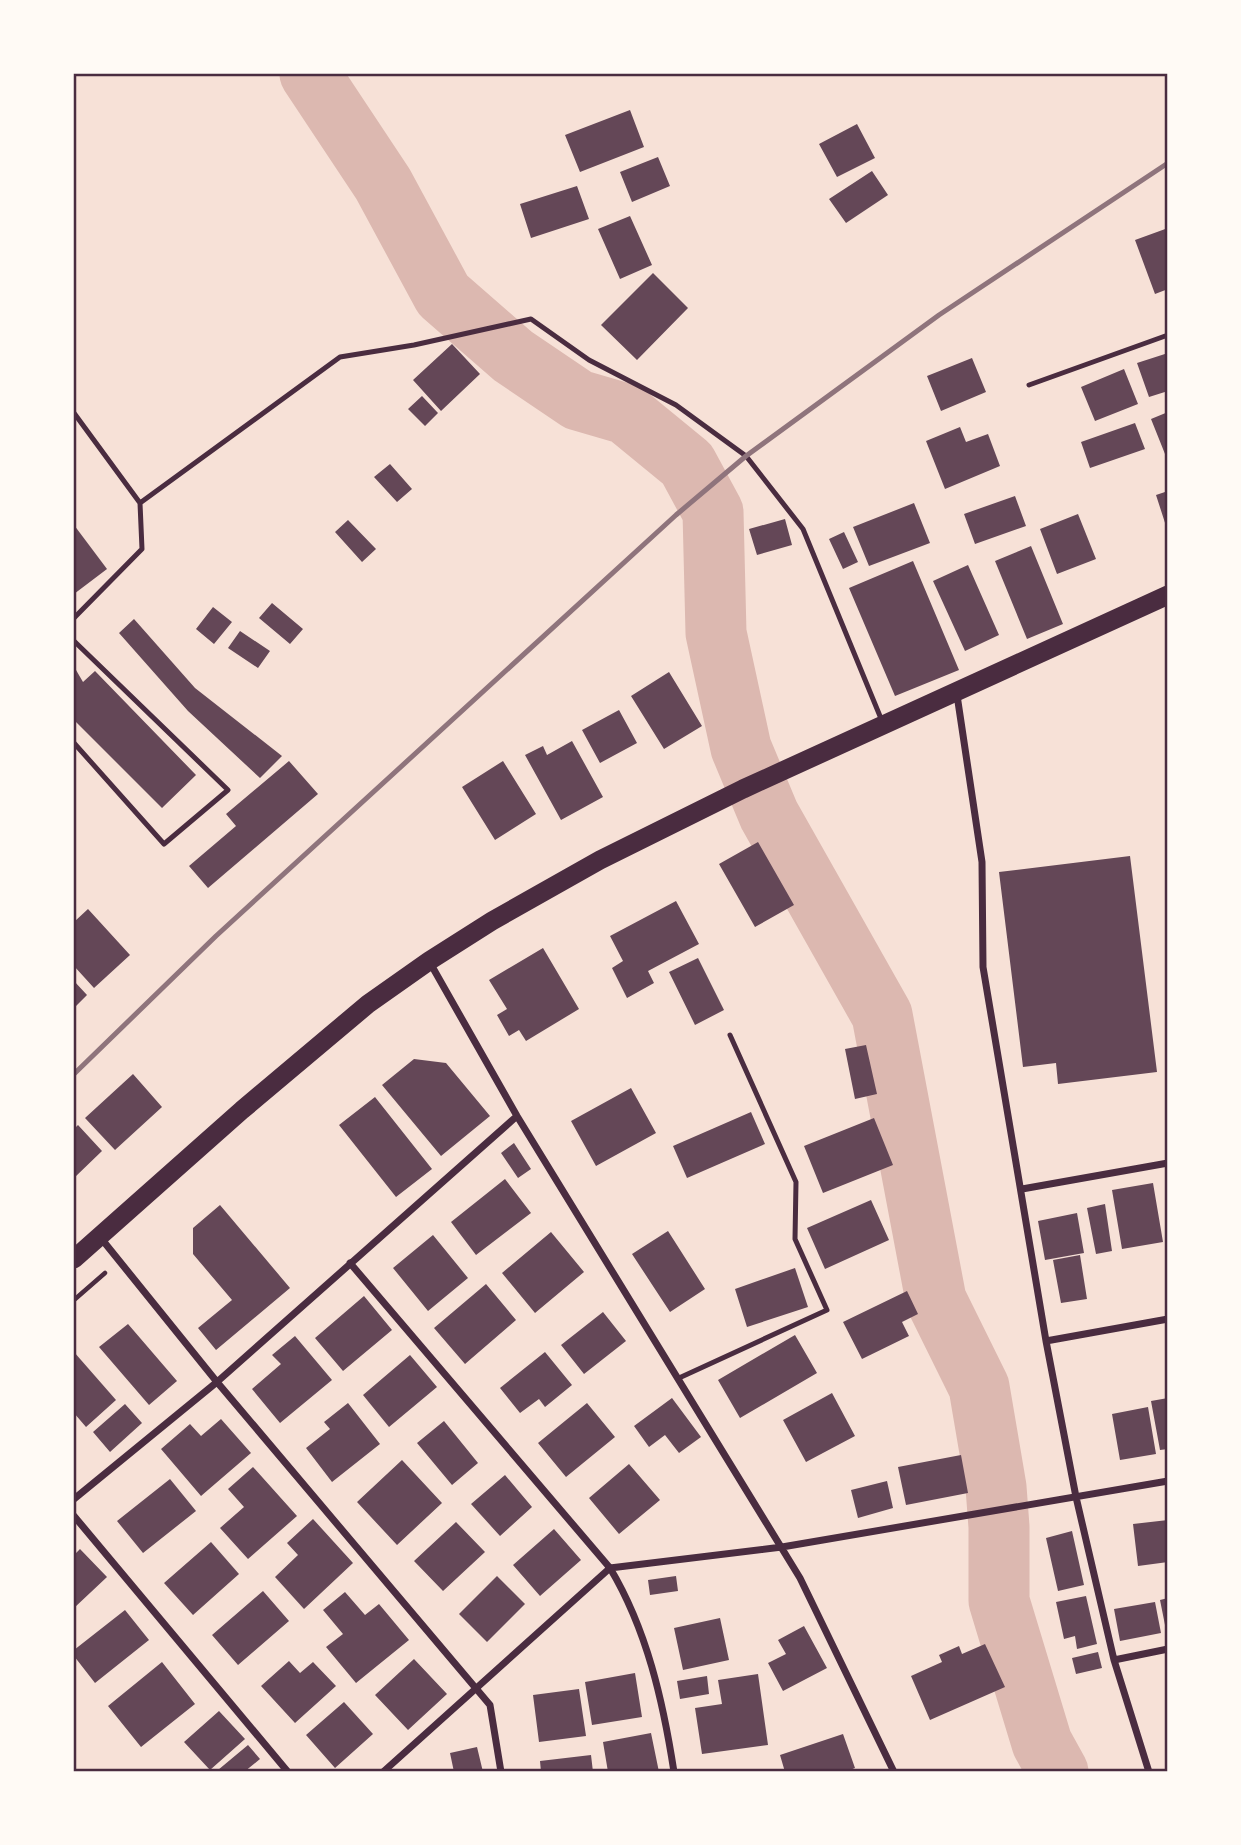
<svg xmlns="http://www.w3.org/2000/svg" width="1241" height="1845" viewBox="0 0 1241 1845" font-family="Karla,sans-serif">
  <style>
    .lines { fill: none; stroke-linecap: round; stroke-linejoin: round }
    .river { stroke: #dcb8b0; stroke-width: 61 }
    .building { fill: #644757 }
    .path { stroke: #4a2c40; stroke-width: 4.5 }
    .service { stroke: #4a2c40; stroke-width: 5 }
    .minor { stroke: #4a2c40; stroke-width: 7 }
    .trunk { stroke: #4a2c40; stroke-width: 19 }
    .rail { stroke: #8f747c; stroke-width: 5 }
    .neatline { fill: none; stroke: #4a2c40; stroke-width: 2.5 }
  </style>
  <rect width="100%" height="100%" fill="#f7e1d7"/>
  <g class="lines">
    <path class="river" d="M310,74L383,184L443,295L513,356L578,400L626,414L687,464L713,512L716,633L741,748L769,815L882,1015L936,1300L979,1387L996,1487L999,1527V1601L1042,1743L1058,1772"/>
  </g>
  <path class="building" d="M630,110L644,147L580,172L565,135Z
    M857,124L875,158L837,177L819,144Z
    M658,157L670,186L632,202L620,172Z
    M872,171L888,195L846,223L829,199Z
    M577,186L589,219L531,238L520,204Z
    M630,216L652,265L620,279L598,229Z
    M1168,228V289L1155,294L1135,240Z
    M653,273L688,308L637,360L601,325Z
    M452,344L480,374L441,411L413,380Z
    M1168,353V391L1149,397L1137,363Z
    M972,358L986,392L941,411L927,376Z
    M1124,369L1138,404L1095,421L1081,387Z
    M422,396L438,413L425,426L408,409Z
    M1168,412V459H1167L1151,419Z
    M1135,423L1145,449L1090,468L1081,442Z
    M960,427L966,442L988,434L1000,466L945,489L926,441Z
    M390,464L412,489L397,502L374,477Z
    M1168,491V529H1167L1156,495Z
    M1015,496L1026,526L975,544L964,514Z
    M914,503L930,543L869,566L853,527Z
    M1078,514L1096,559L1057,574L1040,529Z
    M785,519L792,545L757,555L749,529Z
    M348,520L376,549L362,562L335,532Z
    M74,525L107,569L74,594Z
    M844,532L858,562L843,569L829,539Z
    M1031,546L1063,624L1027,639L995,561Z
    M913,561L959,670L895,696L849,588Z
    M968,565L999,635L965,651L933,581Z
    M272,603L303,629L290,644L259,618Z
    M213,607L232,622L214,644L196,629Z
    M134,619L195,688L282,756L260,778L188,711L119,633Z
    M240,631L270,651L258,668L228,648Z
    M76,670L83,682L95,671L196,775L162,808L74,720V673Z
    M669,672L702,726L664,749L631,696Z
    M619,710L637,743L600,763L582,730Z
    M572,741L603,797L561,820L525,755L543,746L547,755Z
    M289,761L318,794L208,888L189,866L236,826L226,814Z
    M503,761L536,814L495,840L462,787Z
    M758,842L794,905L755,927L719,864Z
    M1130,856L1157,1072L1058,1084L1056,1063L1023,1067L999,872Z
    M676,901L699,944L648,971L654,983L627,998L612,968L623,961L610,936Z
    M88,909L130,955L94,988L74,966V922Z
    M543,948L579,1009L526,1041L519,1030L509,1036L497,1015L507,1009L489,980Z
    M698,958L724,1010L695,1025L669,972Z
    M74,981L87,995L74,1008Z
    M866,1045L877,1094L855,1099L845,1049Z
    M414,1059L446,1063L490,1116L441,1156L382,1085Z
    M133,1074L162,1107L115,1150L85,1118Z
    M631,1088L656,1133L596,1166L571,1121Z
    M375,1097L432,1169L396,1197L339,1125Z
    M751,1112L765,1144L687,1178L673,1146Z
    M874,1118L893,1165L823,1193L804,1146Z
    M78,1125L102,1151L74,1178V1129Z
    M514,1143L531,1169L518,1178L501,1153Z
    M505,1179L531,1213L476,1255L451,1222Z
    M1153,1183L1163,1242L1122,1249L1112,1190Z
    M871,1200L889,1240L825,1269L807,1228Z
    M1105,1204L1112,1251L1096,1254L1087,1208Z
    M220,1205L290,1288L216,1350L198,1328L232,1300L193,1254V1228Z
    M1077,1213L1084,1253L1045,1260L1038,1221Z
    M668,1231L705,1289L670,1312L632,1254Z
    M551,1232L584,1272L535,1313L502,1273Z
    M433,1235L468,1278L428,1311L393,1268Z
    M1080,1255L1087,1299L1061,1303L1053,1260Z
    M795,1268L808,1307L747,1327L735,1289Z
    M486,1284L516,1320L465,1364L434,1328Z
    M907,1291L918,1314L902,1322L909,1336L862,1359L843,1322Z
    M364,1296L392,1330L343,1371L315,1338Z
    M603,1312L626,1341L584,1374L561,1345Z
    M128,1324L177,1381L149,1405L99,1347Z
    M795,1335L817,1373L740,1418L718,1380Z
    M295,1336L332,1380L280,1423L252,1389L281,1364L272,1355Z
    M74,1352L116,1400L86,1427L74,1413Z
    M545,1352L572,1385L545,1407L539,1399L520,1413L500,1388Z
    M410,1355L437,1387L389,1427L363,1395Z
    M832,1393L855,1436L806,1462L783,1420Z
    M672,1398L701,1437L679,1453L665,1435L649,1447L634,1426Z
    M1168,1398V1449L1160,1450L1151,1401Z
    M348,1403L380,1444L332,1482L306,1448L330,1429L324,1422Z
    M587,1403L615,1437L566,1477L538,1443Z
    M125,1404L142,1423L110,1452L93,1432Z
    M1148,1407L1156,1454L1120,1460L1112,1414Z
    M221,1419L251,1453L201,1496L161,1449L190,1424L201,1436Z
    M444,1421L478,1463L452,1485L417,1443Z
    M961,1455L968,1493L906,1505L898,1467Z
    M402,1460L442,1503L397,1545L357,1502Z
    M629,1464L660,1500L619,1534L589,1498Z
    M253,1467L297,1516L248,1559L220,1528L244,1507L228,1489Z
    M505,1475L532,1507L500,1536L471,1504Z
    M170,1479L196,1511L143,1553L117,1521Z
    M887,1481L893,1508L858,1518L851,1490Z
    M313,1519L353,1563L304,1609L275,1577L298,1555L287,1543Z
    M1168,1520V1562L1138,1566L1133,1524Z
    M456,1522L485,1552L443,1591L414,1561Z
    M554,1529L581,1560L540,1596L513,1565Z
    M1072,1531L1084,1585L1058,1591L1046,1538Z
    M211,1542L239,1574L193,1615L164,1583Z
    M80,1549L107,1577L74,1608V1555Z
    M497,1576L525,1604L487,1642L459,1614Z
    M676,1576L678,1591L650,1595L648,1580Z
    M263,1591L289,1621L238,1665L212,1635Z
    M345,1592L365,1615L379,1604L409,1640L356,1683L326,1647L343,1634L323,1610Z
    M1086,1596L1097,1644L1077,1649L1075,1636L1064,1639L1056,1602Z
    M1168,1598V1630H1166L1160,1600Z
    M1155,1602L1161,1633L1120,1641L1114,1609Z
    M125,1610L149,1640L95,1683L74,1656V1650Z
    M720,1618L729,1660L683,1670L674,1628Z
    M804,1626L827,1668L783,1691L768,1663L786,1654L778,1640Z
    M985,1644L1005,1687L930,1720L911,1676L942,1662L939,1655L959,1646L962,1654Z
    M1098,1652L1102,1668L1076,1674L1072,1658Z
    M414,1659L447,1694L408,1730L375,1695Z
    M289,1661L300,1673L313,1662L336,1686L295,1723L261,1686Z
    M162,1662L195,1704L141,1747L108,1706Z
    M635,1673L642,1717L592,1725L585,1682Z
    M758,1674L768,1745L702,1754L695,1708L722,1704L718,1680Z
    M707,1676L709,1694L680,1699L677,1681Z
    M579,1689L586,1736L539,1742L533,1695Z
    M344,1702L373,1734L335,1768L306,1735Z
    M219,1711L245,1739L210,1770L184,1742Z
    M651,1733L659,1772H608L603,1742Z
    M843,1734L855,1768L845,1772H785L780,1755Z
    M248,1745L260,1759L244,1772H219L218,1770Z
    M477,1747L483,1772H454L450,1753Z
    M591,1755L593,1772H541L540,1761Z"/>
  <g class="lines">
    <path class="path" d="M74,1300L105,1273"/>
    <path class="service" d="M1029,385L1168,335
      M74,413L140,503L142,549L74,618
      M140,503L340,357L414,345L531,319L589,360L676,405L746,456L803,529L882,721
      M74,641L228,790L164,844L74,743
      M679,1378L827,1310L795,1239L796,1182L730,1035"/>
    <path class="minor" d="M957,695L982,862L983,967L1046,1341L1076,1497L1114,1660L1149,1772
      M429,961L517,1116L800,1578L894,1772
      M1022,1189L1168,1163
      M100,1237L217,1382L490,1705L501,1772
      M350,1263L610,1568C647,1630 663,1701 674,1772
      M1046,1341L1168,1319
      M74,1499L217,1382L517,1116
      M74,1516L288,1772
      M1114,1660L1168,1649
      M383,1772L610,1568L782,1547L1168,1481"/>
    <path class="trunk" d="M74,1259L242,1110L368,1004L429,961L492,921L600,860L743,789L1168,595"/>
    <path class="rail" d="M74,1074L216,936L676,515L746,456L939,315L1168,163"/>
  </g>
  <rect width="1241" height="1845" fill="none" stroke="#fffaf5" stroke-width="150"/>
  <rect x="75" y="75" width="1091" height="1695" class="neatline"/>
</svg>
